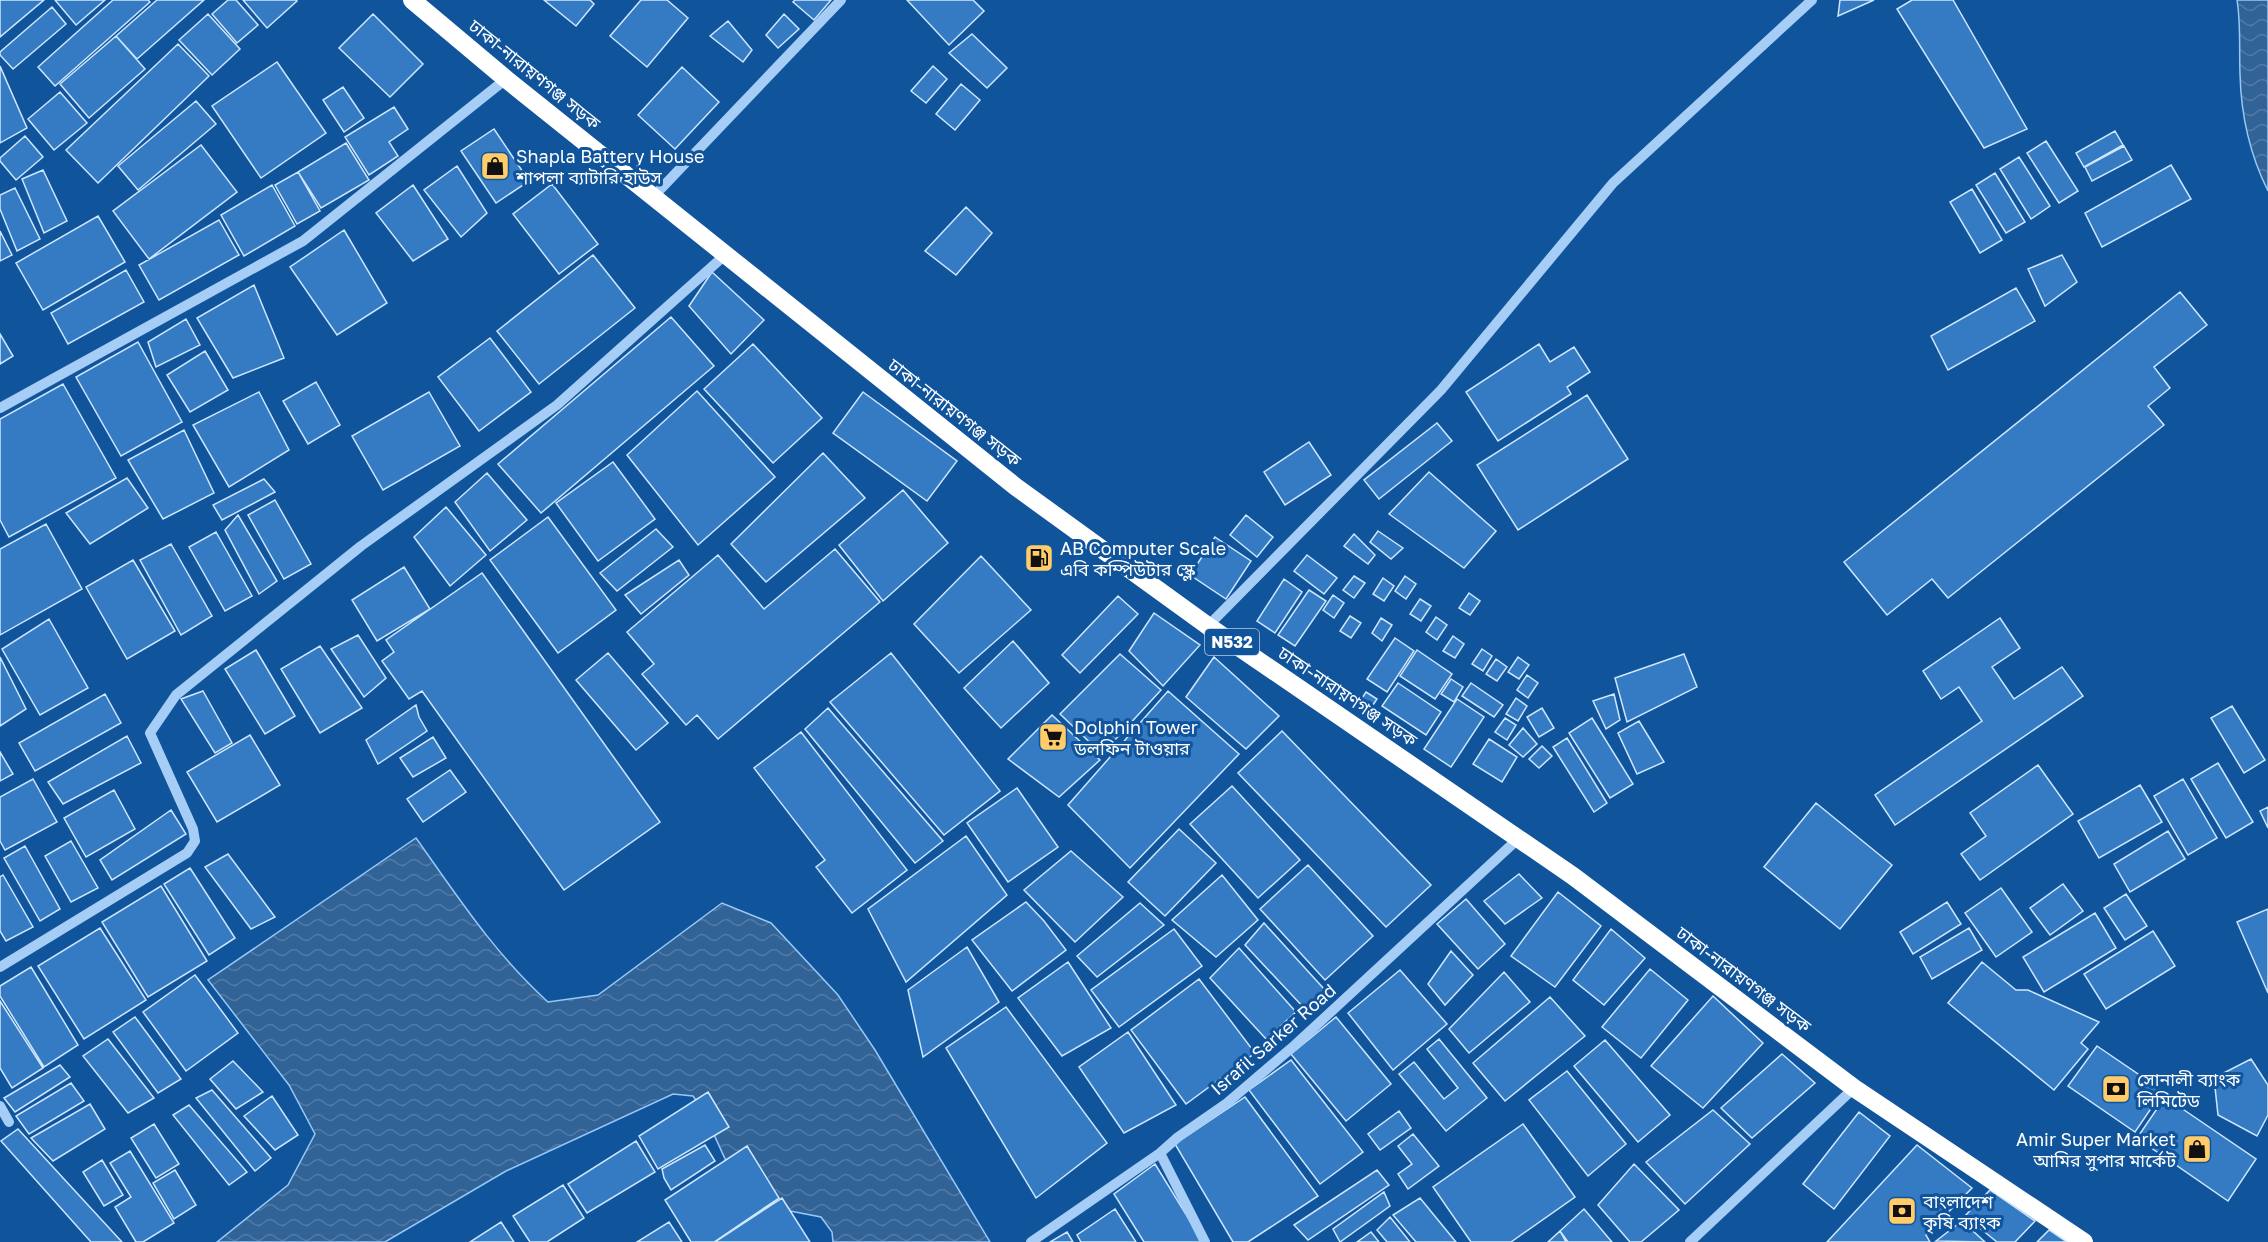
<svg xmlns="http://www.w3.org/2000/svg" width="2268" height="1242" viewBox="0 0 2268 1242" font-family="'Golos Text','Noto Sans Bengali',sans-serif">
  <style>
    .water { fill: url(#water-waves); stroke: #97c8f8; stroke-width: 1.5 }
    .building { fill: #347bc3; stroke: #cee6fe; stroke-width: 1.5 }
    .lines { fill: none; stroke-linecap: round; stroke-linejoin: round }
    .minor { stroke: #a5cdf5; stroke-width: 10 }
    .highway { stroke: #fff; stroke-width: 18 }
    .labels { text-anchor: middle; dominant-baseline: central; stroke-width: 6; stroke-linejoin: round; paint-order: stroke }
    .shield { fill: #10549c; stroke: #b7cce1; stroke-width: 1.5 }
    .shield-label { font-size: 16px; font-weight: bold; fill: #fff }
    .street-label { font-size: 18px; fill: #fff; stroke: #10549c }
    .poi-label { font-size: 18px; fill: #fff; stroke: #10549c; text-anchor: start }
  </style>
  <defs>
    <pattern id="water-waves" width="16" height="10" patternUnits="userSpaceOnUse" patternTransform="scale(1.5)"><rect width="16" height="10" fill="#326397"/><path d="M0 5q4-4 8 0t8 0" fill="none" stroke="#517aa7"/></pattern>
  </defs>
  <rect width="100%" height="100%" fill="#10549c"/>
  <path class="water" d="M2237,0H2268V191C2250,155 2241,115 2240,74C2239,50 2241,24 2237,0Z
    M416,838C458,897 494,953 548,1002L598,995L722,903L771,923L838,995L875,1050L990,1242H833L832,1232L821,1217L790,1211L766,1215C729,1190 719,1132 693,1096L673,1094L506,1171L385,1242H217L288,1185L315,1134L289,1085L208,980Z"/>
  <path class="building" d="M0,0H44L0,37Z
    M55,0H105L76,25Z
    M113,0H148L150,2L55,86L38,67Z
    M157,0H204L137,59L116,36Z
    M228,0H236L258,25L237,43L212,14Z
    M243,0H296L297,1L267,28Z
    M544,0H590L594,4L576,26Z
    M641,0H667L688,18L647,67L610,36Z
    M795,0H831L814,20L793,2Z
    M907,0H973L984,11L949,45Z
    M1840,0H1874L1838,16Z
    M1912,0H1953L2027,129L1984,148L1897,9Z
    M52,7L66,24L13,69L0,55V52Z
    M208,14L240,49L212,75L179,40Z
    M373,14L423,64L390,97L339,48Z
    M784,14L799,29L778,48L766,35Z
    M728,21L752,50L743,62L710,36Z
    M972,34L1007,68L987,88L949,53Z
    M116,36L145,69L89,118L60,84Z
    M178,44L209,76L98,183L66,150Z
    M277,62L326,133L261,178L212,106Z
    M0,66L27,128L0,143Z
    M933,66L947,79L926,103L911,91Z
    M682,67L719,102L675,149L638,115Z
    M961,84L980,100L955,130L936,114Z
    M343,87L364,118L344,132L323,100Z
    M60,92L87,123L54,150L28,119Z
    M196,101L216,124L138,190L118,166Z
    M394,107L408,129L389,142L398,156L369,175L345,137Z
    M494,129L529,181L496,203L461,151Z
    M2115,131L2123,145L2084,167L2076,153Z
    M25,136L43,157L16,180L0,161V158Z
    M2046,141L2078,191L2059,203L2027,153Z
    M346,143L369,180L321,208L298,172Z
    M201,145L237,192L149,259L113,211Z
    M2124,146L2132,160L2092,181L2085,167Z
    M2019,157L2050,206L2031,219L2000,169Z
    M2171,165L2191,199L2102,247L2085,213Z
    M457,166L487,213L461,237L424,190Z
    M43,170L67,221L44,233L22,179Z
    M298,172L320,211L297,224L275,185Z
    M1995,173L2025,222L2006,233L1976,185Z
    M552,184L598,244L559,274L513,214Z
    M272,185L295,226L244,256L221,215Z
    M413,185L448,239L413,261L376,213Z
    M15,188L40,239L17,251L0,209V195Z
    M1972,189L2002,240L1980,253L1950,202Z
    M966,207L992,233L956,275L925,251Z
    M98,216L125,262L43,310L16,263Z
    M219,220L239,255L159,300L139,265Z
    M344,230L387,303L337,335L290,267Z
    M0,231L12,255L0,261Z
    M593,255L635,308L539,384L497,331Z
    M2062,255L2077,282L2045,306L2028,269Z
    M126,270L144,302L68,344L51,313Z
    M712,272L764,320L731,354L689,306Z
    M254,285L284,358L233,378L197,318Z
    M2016,288L2035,321L1948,370L1931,336Z
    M2180,292L2207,325L2154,367L2170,388L2148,406L2164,425L1948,598L1932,579L1887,615L1844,562Z
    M671,317L714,366L541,513L498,464Z
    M186,319L200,345L156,367L148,342Z
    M0,334L13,356L0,364Z
    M490,338L531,392L479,431L438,377Z
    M138,342L182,422L121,456L76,377Z
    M753,344L822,418L773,463L704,389Z
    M1539,344L1550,362L1574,347L1590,372L1567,387L1571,394L1498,441L1466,392Z
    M205,351L228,390L190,412L167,375Z
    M316,382L340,425L308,444L283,401Z
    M63,384L116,478L9,537L0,520V419Z
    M697,391L775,477L698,545L627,455Z
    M259,392L289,450L229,487L193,425Z
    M429,392L460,446L383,490L352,436Z
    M863,392L957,461L927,501L833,433Z
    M1587,395L1628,459L1518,530L1477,465Z
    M1437,423L1452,441L1379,499L1364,480Z
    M184,430L214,493L163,519L128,460Z
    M1309,442L1331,475L1285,505L1264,472Z
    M823,453L865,498L766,582L731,544Z
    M613,462L655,519L598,561L556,503Z
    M1429,472L1496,531L1464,568L1389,514Z
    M487,473L527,520L490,551L455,502Z
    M127,478L148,508L90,544L66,513Z
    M264,479L275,492L222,520L213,505Z
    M903,490L948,543L883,601L839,545Z
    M275,500L311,564L284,579L248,515Z
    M446,507L486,555L450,586L414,537Z
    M238,515L277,581L259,594L225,530Z
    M1246,515L1273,537L1257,557L1230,535Z
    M548,517L616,610L558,653L490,560Z
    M46,524L82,589L0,635V549Z
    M656,529L673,547L617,591L600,573Z
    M1378,531L1403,548L1391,559L1370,542Z
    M216,532L252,596L225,611L189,547Z
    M1354,534L1375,555L1368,564L1344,546Z
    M1215,537L1251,561L1226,599L1190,575Z
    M171,544L212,616L181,635L140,560Z
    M835,549L880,602L718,739L697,715L686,725L642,674L654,664L627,632L718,555L764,609Z
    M1307,555L1337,578L1324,594L1294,571Z
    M981,556L1031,610L959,673L914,624Z
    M133,560L175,631L127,659L86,587Z
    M679,560L689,575L641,614L625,595Z
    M404,567L430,609L377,641L352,600Z
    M482,573L660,822L564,890L422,691L409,699L382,661L394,652L386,640Z
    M1354,576L1365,583L1354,598L1343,590Z
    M1405,576L1416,584L1406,599L1395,591Z
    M1383,578L1394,586L1384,601L1373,594Z
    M1284,579L1302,592L1275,633L1257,621Z
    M1309,590L1326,601L1295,646L1278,635Z
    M1469,593L1480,601L1470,615L1459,608Z
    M1333,595L1344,603L1334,618L1323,610Z
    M1118,596L1138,614L1080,673L1062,655Z
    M1420,599L1431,606L1421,621L1410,614Z
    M1154,613L1200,645L1163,686L1129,651Z
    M1350,616L1361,623L1351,638L1340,631Z
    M1436,617L1447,625L1437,640L1426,632Z
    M1381,618L1392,625L1382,641L1372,633Z
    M2000,618L2020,648L1992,667L2014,699L2062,667L2083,696L1895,825L1875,795L1982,721L1959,687L1941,699L1923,671Z
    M49,619L88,688L40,715L2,649Z
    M358,635L386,678L364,697L331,649Z
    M1453,636L1464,644L1455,658L1443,651Z
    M1395,638L1414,651L1387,692L1367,679Z
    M1013,641L1049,683L1001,728L964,688Z
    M320,646L362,708L320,733L281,669Z
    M1482,649L1492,656L1483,671L1472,664Z
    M256,650L295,716L265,734L225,669Z
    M1417,650L1452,674L1435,699L1400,676Z
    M608,653L668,723L636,750L576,680Z
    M891,653L1000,791L944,835L830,702Z
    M1120,654L1161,690L1102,754L1060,714Z
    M1684,654L1697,687L1627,722L1615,678Z
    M0,657L26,709L0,726Z
    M1214,657L1279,716L1246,749L1186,697Z
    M1518,657L1529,665L1519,679L1508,672Z
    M1496,659L1507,667L1497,681L1486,674Z
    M1527,675L1538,683L1528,698L1517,690Z
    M1451,679L1463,687L1454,702L1441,694Z
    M1398,683L1441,712L1426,735L1382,706Z
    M1471,683L1503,705L1494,717L1462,696Z
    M203,691L232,743L215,753L181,699Z
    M1168,691L1239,754L1130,868L1068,805Z
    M1366,692L1377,699L1367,714L1356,707Z
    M105,694L121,723L35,771L19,743Z
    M1614,694L1620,720L1606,729L1593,701Z
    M1516,698L1527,706L1518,721L1506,714Z
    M1457,699L1484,717L1451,767L1424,749Z
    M416,705L419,717L427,731L378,764L366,740Z
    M2232,706L2265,760L2244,773L2211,718Z
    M828,708L943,841L915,863L805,729Z
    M1542,708L1554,728L1539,737L1527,717Z
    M1052,715L1100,760L1059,797L1008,759Z
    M1505,718L1516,725L1507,740L1495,732Z
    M1592,718L1633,784L1610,798L1569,733Z
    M1639,721L1664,762L1637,774L1618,733Z
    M1523,728L1537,744L1523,757L1509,745Z
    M1282,731L1431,885L1386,927L1238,773Z
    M801,732L907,870L852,913L816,867L825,860L754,768Z
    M250,735L280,785L217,822L187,772Z
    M127,736L141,763L63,804L48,782Z
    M433,737L446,758L413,777L400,758Z
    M1567,738L1607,803L1594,812L1553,747Z
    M1489,739L1517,757L1502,782L1473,764Z
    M1542,746L1552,756L1539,768L1529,759Z
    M0,752L13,774L0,781Z
    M2218,763L2253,822L2226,838L2191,779Z
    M2038,765L2073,814L1980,880L1961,854L1986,836L1970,813Z
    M450,770L466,792L423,822L407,799Z
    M33,779L57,822L5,850L0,841V797Z
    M2183,779L2217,838L2188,855L2154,796Z
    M2140,785L2162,822L2099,858L2078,821Z
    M1232,786L1300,860L1258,898L1190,824Z
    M1017,788L1058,847L1008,882L967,823Z
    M114,790L135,829L86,857L64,818Z
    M1816,803L1892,865L1840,929L1764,867Z
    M2268,807V828L2260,811Z
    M171,810L186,834L112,880L100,860Z
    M1179,829L1216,863L1165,916L1128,882Z
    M2168,831L2185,859L2130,892L2114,864Z
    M966,836L1007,895L906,982L868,909Z
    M71,841L98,888L71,902L45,856Z
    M25,846L60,909L40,921L4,858Z
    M1071,851L1123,897L1075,942L1024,890Z
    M228,854L275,917L251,929L205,867Z
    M1308,865L1373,936L1325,980L1260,909Z
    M190,868L235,938L209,955L164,884Z
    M1519,874L1542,898L1505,924L1484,901Z
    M3,875L33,927L6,941L0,931V877Z
    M1222,875L1258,920L1216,957L1172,920Z
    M2063,884L2083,911L2050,935L2030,908Z
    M161,886L207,961L148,997L102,922Z
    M2001,888L2032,932L1996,957L1965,913Z
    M1558,892L1601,926L1555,987L1511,956Z
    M2126,894L2147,926L2125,940L2104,908Z
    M1466,899L1505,944L1478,969L1437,924Z
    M1026,902L1044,921L1066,950L1012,991L972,940Z
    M1947,902L1961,924L1913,954L1900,932Z
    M1140,903L1164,925L1097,977L1077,956Z
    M2268,909V993L2237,922Z
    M2095,913L2116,948L2044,992L2023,957Z
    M1264,923L1325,990L1305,1009L1245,945Z
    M100,928L146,1000L84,1039L38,966Z
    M1969,928L1982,950L1932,979L1920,957Z
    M1174,929L1202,966L1119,1027L1091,990Z
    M1611,929L1645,958L1604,1005L1573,980Z
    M2153,931L2175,966L2106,1009L2084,974Z
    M967,947L999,1002L923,1057L908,990Z
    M1239,948L1296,1012L1266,1039L1210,978Z
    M1451,951L1473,975L1445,1005L1428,984Z
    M1068,962L1111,1028L1062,1056L1018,998Z
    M1982,962L2016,990H2028L2099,1022L2081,1043L2088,1049L2054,1090L1948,1003Z
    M31,967L78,1045L44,1067L0,996V986Z
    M1650,969L1688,1000L1641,1058L1602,1027Z
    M1400,970L1447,1024L1393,1070L1348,1013Z
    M1504,972L1530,1002L1469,1053L1449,1029Z
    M195,975L238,1033L186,1071L143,1012Z
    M1199,979L1255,1053L1186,1104L1131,1030Z
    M1713,996L1763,1043L1703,1108L1651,1066Z
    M1550,997L1585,1036L1505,1101L1473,1063Z
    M0,1001L43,1068L12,1088L0,1068Z
    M1006,1007L1107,1143L1036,1198L946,1048Z
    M135,1017L181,1079L158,1093L113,1032Z
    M1336,1017L1391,1084L1346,1121L1291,1054Z
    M1128,1032L1176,1105L1124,1133L1079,1067Z
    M108,1039L154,1098L128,1113L83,1056Z
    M1439,1039L1487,1098L1446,1131L1399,1074L1414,1062L1444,1099L1458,1088L1427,1049Z
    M1605,1040L1670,1115L1638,1142L1574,1066Z
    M2097,1046L2163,1091L2135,1132L2068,1086Z
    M1782,1054L1815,1083L1752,1138L1721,1108Z
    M2251,1059L2268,1085V1115L2257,1136L2218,1115L2214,1078Z
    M1291,1060L1363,1152L1320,1184L1249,1090Z
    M233,1061L263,1092L236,1109L210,1079Z
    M60,1065L70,1077L15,1112L4,1098Z
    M1567,1071L1626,1144L1588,1176L1529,1100Z
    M71,1083L84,1101L29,1134L16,1116Z
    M212,1090L271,1158L255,1171L196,1098Z
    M708,1092L729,1127L658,1169L639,1136Z
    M272,1096L298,1135L275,1150L244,1116Z
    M1245,1097L1318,1196L1248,1242H1233L1175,1144Z
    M2165,1097L2256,1159L2228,1201L2137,1138Z
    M90,1104L105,1129L53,1161L31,1138Z
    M189,1105L247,1172L229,1185L173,1115Z
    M1713,1110L1750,1144L1685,1204L1646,1162Z
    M1399,1111L1411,1128L1380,1150L1368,1134Z
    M1859,1112L1890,1136L1834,1209L1803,1184Z
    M154,1124L179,1164L156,1178L131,1138Z
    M1523,1124L1575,1197L1511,1242H1471L1433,1187Z
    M18,1129L122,1242H91L1,1141Z
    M1413,1134L1439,1166L1408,1189L1398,1174L1412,1164L1398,1146Z
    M636,1141L655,1172L587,1213L568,1184Z
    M705,1145L715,1161L671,1190L664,1178L662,1169Z
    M1917,1145L1972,1188L1926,1235L1930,1242H1827Z
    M747,1146L779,1198L714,1242H691L665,1200Z
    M130,1151L174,1223L143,1242H136L115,1207L131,1197L110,1163Z
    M102,1160L123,1195L104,1206L83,1172Z
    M1155,1164L1203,1242H1144L1114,1194Z
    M1634,1164L1679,1210L1641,1242H1630L1598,1205Z
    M175,1170L196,1205L174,1219L153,1183Z
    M1377,1170L1389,1185L1308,1240L1294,1225Z
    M563,1185L584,1218L547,1242H530L513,1216Z
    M1990,1190L2035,1221L2015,1242H1997L1965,1216Z
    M1384,1192L1390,1206L1340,1242L1333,1229Z
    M782,1198L810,1242H715Z
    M1420,1198L1456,1242H1416L1393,1215Z
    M1115,1209L1136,1242H1081L1077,1235Z
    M1584,1209L1612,1242H1568L1560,1231Z
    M1390,1217L1410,1242H1387L1377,1230Z
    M1962,1221L1985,1242L1936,1241Z
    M501,1222L514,1242H470Z
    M669,1222L682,1242H637Z
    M2049,1230L2067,1242H2037Z
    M1560,1231L1566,1242H1548Z
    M1067,1232L1073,1242H1050Z
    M1371,1232L1379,1242H1357Z"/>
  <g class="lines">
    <path class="minor" d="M653,197L841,0
      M0,408L303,241L506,79
      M1208,626L1441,390L1613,183L1812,0
      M0,967L187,853L195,841L193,829L150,733L176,695L361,546L557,405L725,255
      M0,1106L9,1122
      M1160,1153L1205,1242
      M1031,1242L1160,1153L1178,1137L1227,1103L1295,1045L1519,838
      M1690,1242L1854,1088"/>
    <path class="highway" d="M412,0L506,79L1016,487L1208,626L1573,876L1854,1088L2084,1242"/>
  </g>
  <defs>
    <g id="shop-square" transform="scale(1.5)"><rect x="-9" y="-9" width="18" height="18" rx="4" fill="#ffcc69" stroke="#10549c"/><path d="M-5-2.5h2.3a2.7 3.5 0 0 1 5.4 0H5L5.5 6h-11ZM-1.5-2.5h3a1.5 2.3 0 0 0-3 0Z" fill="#111"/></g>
    <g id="fuel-square" transform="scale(1.5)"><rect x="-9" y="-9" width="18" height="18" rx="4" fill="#ffcc69" stroke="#10549c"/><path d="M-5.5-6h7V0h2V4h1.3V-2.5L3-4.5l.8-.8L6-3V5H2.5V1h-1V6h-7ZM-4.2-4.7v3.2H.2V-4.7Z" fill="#111"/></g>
    <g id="supermarket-square" transform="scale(1.5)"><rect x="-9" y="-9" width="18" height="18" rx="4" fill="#ffcc69" stroke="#10549c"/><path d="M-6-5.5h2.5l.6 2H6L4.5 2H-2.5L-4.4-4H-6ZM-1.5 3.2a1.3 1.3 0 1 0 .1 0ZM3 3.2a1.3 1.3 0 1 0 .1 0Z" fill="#111"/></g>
    <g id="bank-square" transform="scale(1.5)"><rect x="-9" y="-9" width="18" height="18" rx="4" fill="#ffcc69" stroke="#10549c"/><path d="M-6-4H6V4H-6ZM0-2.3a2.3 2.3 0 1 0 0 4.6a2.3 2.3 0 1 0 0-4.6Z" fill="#111"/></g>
  </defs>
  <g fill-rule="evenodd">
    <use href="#shop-square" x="495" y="166"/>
    <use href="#fuel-square" x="1039" y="558"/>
    <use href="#supermarket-square" x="1053" y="737"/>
    <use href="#bank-square" x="2116" y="1089"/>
    <use href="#shop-square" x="2197" y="1149"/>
    <use href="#bank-square" x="1902" y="1211"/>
  </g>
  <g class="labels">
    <rect class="shield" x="1205" y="629" width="54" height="26" rx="4.5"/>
    <g class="shield-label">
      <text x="1232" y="642">N532</text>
    </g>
    <g class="street-label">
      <text transform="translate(535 74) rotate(39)">ঢাকা-নারায়ণগঞ্জ সড়ক</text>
      <text transform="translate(955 412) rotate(38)">ঢাকা-নারায়ণগঞ্জ সড়ক</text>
      <text transform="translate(1348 696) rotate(34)">ঢাকা-নারায়ণগঞ্জ সড়ক</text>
      <text transform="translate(1744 979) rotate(37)">ঢাকা-নারায়ণগঞ্জ সড়ক</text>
      <text transform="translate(1273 1039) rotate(-41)">Israfil Sarker Road</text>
    </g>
    <g class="poi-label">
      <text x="516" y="156">Shapla Battery House<tspan x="516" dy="21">শাপলা ব্যাটারি হাউস</tspan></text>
      <text x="1060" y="548">AB Computer Scale<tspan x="1060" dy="21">এবি কম্পিউটার স্কেল</tspan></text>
      <text x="1074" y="727">Dolphin Tower<tspan x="1074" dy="21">ডলফিন টাওয়ার</tspan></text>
      <text x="2137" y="1079">সোনালী ব্যাংক<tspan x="2137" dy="21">লিমিটেড</tspan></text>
      <text x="2176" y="1139" text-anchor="end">Amir Super Market<tspan x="2176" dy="21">আমির সুপার মার্কেট</tspan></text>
      <text x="1923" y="1201">বাংলাদেশ<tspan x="1923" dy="21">কৃষি ব্যাংক</tspan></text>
    </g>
  </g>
</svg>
